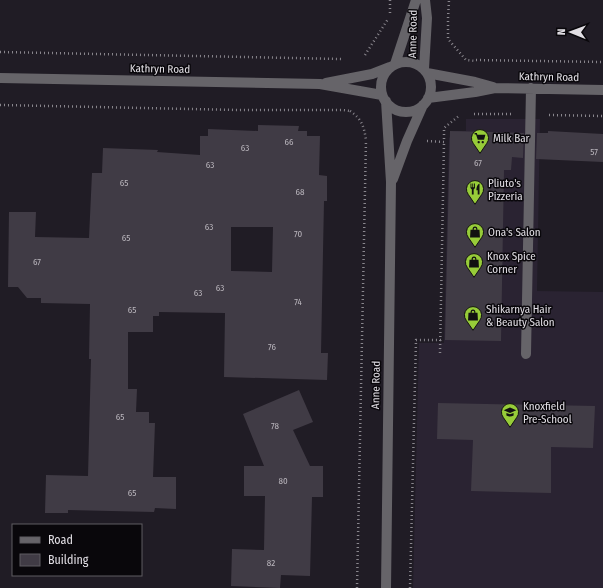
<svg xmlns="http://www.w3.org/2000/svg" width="603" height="588" viewBox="0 0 603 588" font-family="'Fira Sans Condensed',sans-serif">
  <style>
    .built { fill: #2a2332 }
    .building { fill: #403b45; fill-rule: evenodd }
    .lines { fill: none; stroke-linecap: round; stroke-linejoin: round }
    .path { stroke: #8a878e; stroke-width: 2.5; stroke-dasharray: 1 3; stroke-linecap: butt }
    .minor { stroke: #666469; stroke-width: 10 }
    .labels { text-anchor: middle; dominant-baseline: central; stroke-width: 3; stroke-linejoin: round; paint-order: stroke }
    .number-label { font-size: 9px; fill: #b9b5bc }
    .street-label { font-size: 11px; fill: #e1dee4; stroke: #09070b }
    .poi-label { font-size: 11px; fill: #e1dee4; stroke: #09070b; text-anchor: start }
  </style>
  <rect width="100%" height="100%" fill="#201c25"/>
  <path class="built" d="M466,119H540L537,291L603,292V588H413L419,343H444L449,138L456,131H466Z"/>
  <path class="building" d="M258,125L299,126L298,131H307V136H320L319,175L327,176V201H324L321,353H328L327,380L224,377L225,313L159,312V316H153V332H128V389H137L136,412H149V423H155L153,477H176V509L155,508L154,512L68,510V513H45L46,475L88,476L91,359H89L90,304L41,303V298H27L18,287H8L9,212H36L35,237L89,238L92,173H102L103,148L158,150L157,152L200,155V136H208V129L258,131ZM231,227H273L272,272L231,271Z
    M450,131L524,133L523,158L512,157L511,170H504L501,341L445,340Z
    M548,131L603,134V162L536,159L537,133H548Z
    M299,390L313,422L293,430L310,466H323V497H312L310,576L281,575L280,588L231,586L232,549L264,550L265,496H244V466H264L243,414Z
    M438,403L595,406L593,448L551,447V493L471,491L473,440L437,439Z"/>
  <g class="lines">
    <path class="path" d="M390,13V0
      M448,18L449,0
      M448,21V39L466,60L476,61
      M0,52L341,59
      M365,55L388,19
      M476,60L603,62
      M0,105L238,110H343L350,111
      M350,111C362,119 364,127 366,140
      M474,114H512
      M549,115L603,116
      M427,141L444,142V128L460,115
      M440,353L444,142
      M357,588L366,140
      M410,588L416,340H441"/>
    <path class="minor" d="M381 87a25 25 0 1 1 50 0a25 25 0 1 1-50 0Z
      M395,64L416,0
      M424,69L427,18L425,0
      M427,73L475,82L493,87
      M0,78L320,84L382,95
      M326,83L372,74L390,67
      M428,98L475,92L495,88L603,90
      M386,101L391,182L386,588
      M393,179L407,141L423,105
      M526,354L531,88"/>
  </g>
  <defs>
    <g id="supermarket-pin" transform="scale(0.9)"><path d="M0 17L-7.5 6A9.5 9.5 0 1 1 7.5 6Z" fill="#97cc39" stroke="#09070b"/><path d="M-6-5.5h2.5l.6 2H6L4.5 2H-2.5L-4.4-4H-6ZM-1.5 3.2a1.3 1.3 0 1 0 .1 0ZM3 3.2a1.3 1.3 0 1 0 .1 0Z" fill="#111"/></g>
    <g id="restaurant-pin" transform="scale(0.9)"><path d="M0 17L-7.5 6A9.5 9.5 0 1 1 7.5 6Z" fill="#97cc39" stroke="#09070b"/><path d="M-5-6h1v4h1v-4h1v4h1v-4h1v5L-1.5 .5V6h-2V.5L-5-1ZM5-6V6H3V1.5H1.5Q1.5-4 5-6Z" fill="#111"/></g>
    <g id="shop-pin" transform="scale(0.9)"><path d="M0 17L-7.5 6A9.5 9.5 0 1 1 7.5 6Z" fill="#97cc39" stroke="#09070b"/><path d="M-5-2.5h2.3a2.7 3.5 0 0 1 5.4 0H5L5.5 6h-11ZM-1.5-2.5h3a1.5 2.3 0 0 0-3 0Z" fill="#111"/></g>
    <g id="school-pin" transform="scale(0.9)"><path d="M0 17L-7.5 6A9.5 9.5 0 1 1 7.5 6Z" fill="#97cc39" stroke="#09070b"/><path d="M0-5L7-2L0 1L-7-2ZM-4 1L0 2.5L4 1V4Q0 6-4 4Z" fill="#111"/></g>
  </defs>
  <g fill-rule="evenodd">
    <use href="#supermarket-pin" x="480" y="138"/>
    <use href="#restaurant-pin" x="475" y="189"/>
    <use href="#shop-pin" x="475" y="232"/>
    <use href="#shop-pin" x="474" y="262"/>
    <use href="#shop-pin" x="473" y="315"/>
    <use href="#school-pin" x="510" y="412"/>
  </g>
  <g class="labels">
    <g class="number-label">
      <text x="289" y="142">66</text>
      <text x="245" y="148">63</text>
      <text x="594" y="152">57</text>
      <text x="478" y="163">67</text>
      <text x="210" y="165">63</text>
      <text x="124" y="183">65</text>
      <text x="300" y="192">68</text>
      <text x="209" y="227">63</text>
      <text x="298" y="234">70</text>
      <text x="126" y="238">65</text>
      <text x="37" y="262">67</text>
      <text x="220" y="288">63</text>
      <text x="198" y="293">63</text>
      <text x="298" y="302">74</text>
      <text x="132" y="310">65</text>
      <text x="272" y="347">76</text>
      <text x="120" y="417">65</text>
      <text x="275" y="426">78</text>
      <text x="283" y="481">80</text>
      <text x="132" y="493">65</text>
      <text x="271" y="563">82</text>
    </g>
    <g class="street-label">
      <text transform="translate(413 34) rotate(-89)">Anne Road</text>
      <text transform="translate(160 69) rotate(1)">Kathryn Road</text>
      <text transform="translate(549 77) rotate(1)">Kathryn Road</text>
      <text transform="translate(376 385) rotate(-89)">Anne Road</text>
    </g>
    <g class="poi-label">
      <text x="493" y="138">Milk Bar</text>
      <text x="488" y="183">Pliuto's<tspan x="488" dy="13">Pizzeria</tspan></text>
      <text x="488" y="232">Ona's Salon</text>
      <text x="487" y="256">Knox Spice<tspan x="487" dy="13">Corner</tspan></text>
      <text x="486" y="309">Shikarnya Hair<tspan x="486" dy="13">&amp; Beauty Salon</tspan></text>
      <text x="523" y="406">Knoxfield<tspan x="523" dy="13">Pre-School</tspan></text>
    </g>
  </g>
  <rect x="12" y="524" width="130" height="52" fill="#09070b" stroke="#5f5d62"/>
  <rect x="20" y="537" width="20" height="6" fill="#666469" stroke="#5f5d62"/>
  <text x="48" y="544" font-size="12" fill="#e1dee4">Road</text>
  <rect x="20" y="554" width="20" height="12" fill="#403b45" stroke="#5f5d62"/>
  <text x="48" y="564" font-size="12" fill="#e1dee4">Building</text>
  <g transform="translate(571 32) rotate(271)" stroke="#09070b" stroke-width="3" paint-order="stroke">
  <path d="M0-3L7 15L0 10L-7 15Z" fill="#e1dee4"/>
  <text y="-6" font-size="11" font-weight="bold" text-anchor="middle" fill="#e1dee4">N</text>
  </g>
</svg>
